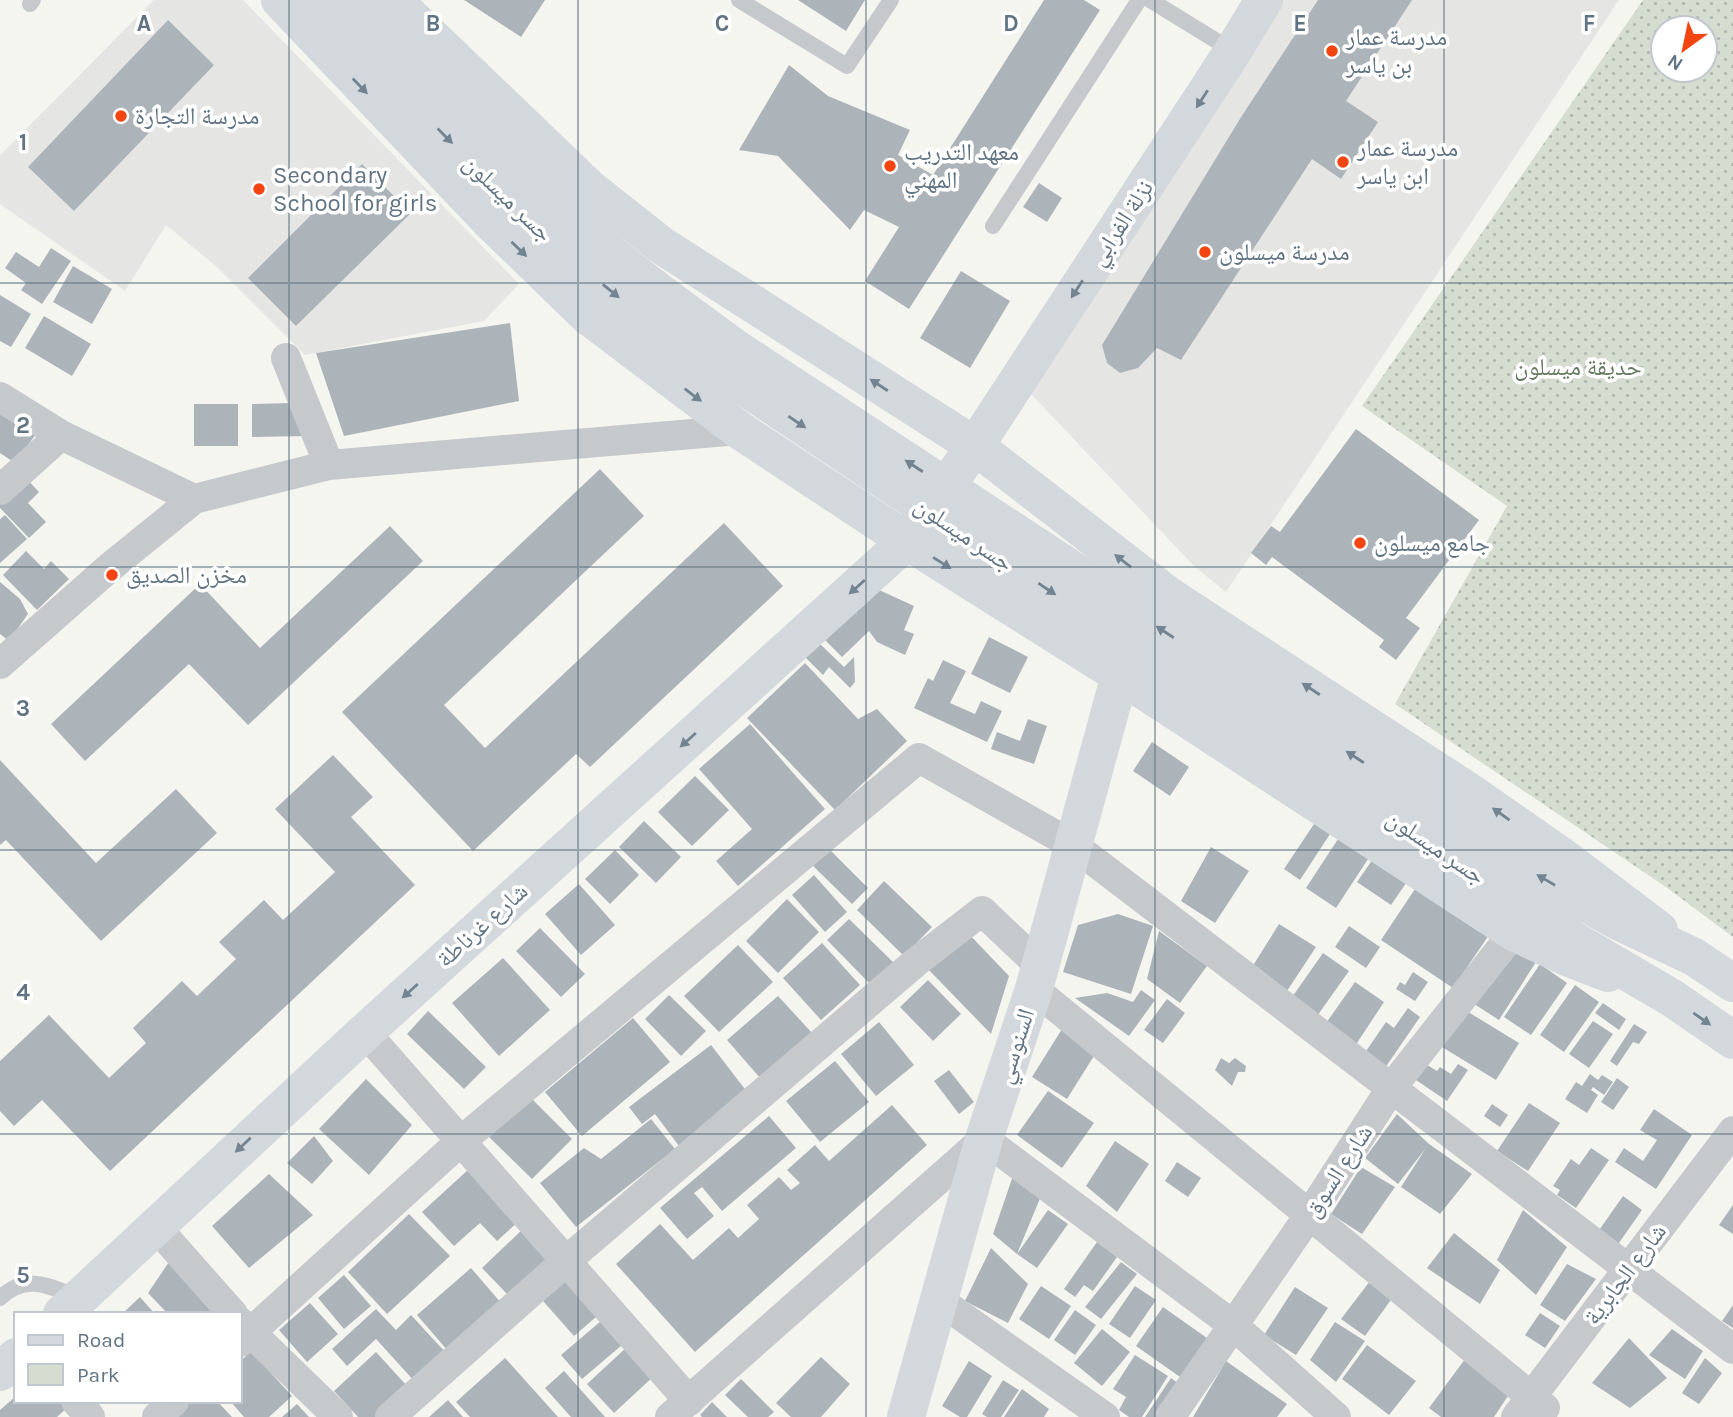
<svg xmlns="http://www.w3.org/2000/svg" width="1733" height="1417" viewBox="0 0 1733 1417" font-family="Karla,'Noto Naskh Arabic',sans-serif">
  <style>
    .built { fill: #e5e6e3 }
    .green { fill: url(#green-dots); fill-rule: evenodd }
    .building { fill: #acb4b9 }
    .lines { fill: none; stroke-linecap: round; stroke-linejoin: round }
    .lane { stroke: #c6c9cc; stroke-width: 16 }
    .street { stroke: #c6c9cc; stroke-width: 30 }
    .secondary { stroke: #d2d8dc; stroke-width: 38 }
    .primary { stroke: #d2d8dc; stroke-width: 38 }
    .oneway { fill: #728391 }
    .grid { fill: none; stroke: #617484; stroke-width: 2; stroke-opacity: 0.55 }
    .poi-dot { fill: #f34512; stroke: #fff; stroke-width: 2.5 }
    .labels { text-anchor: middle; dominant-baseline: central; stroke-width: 7; stroke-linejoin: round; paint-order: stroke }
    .poi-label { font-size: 24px; fill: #617484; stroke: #fff; text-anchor: start }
    .street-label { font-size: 24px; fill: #617484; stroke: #fff }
    .park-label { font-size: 24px; fill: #657a60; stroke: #fff }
    .grid-label { font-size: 23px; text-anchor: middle; font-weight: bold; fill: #617484; stroke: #fff; stroke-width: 7; stroke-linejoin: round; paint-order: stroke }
  </style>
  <defs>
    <pattern id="green-dots" width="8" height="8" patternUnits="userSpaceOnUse" patternTransform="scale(1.75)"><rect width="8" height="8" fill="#d5dcd0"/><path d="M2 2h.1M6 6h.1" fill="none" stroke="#b0b7ae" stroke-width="1.8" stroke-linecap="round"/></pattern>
  </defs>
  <rect width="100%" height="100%" fill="#f5f5f0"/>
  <path class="built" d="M154,0H243L519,284L484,321L305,355L217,267L166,225L125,291L0,204V155Z
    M1280,0H1619L1226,592L1195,567L1028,391Z"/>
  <path class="green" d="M1643,0H1733V937L1666,887L1395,704L1507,506L1362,406ZM1663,28H1705V70H1663Z"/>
  <path class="building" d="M464,0H545L521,37Z
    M798,0H865L846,31Z
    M1044,0H1084L1100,10L909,309L865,281L899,227L864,210L850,230L778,156L739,150L789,65L828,96L910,130L898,155L933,175Z
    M1318,0H1412L1346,101L1378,122L1341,179L1312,159L1181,360L1157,348L1138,368L1120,373L1107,363L1102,345L1243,114Z
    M168,20L214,65L74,211L28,167Z
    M362,164L411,213L296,326L248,278Z
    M1039,183L1062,198L1047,222L1023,207Z
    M51,248L71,261L42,304L21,290L26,283L5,268L16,252L39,267Z
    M73,266L112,289L92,324L53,302Z
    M961,271L1010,301L970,368L920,338Z
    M0,295L31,314L11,347L0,341Z
    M44,316L91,344L72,376L25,348Z
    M510,323L519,401L344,436L316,353Z
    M291,403L307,436L252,437V404Z
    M194,404H238V446H194Z
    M0,414L36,434L15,463L0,453Z
    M1356,429L1479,520L1406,618L1420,628L1396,660L1379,647L1384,640L1272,557L1266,565L1251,553L1271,526L1280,532Z
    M600,469L644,516L444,705L485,748L724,523L783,586L590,767L576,754L473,851L342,712Z
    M25,477L39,492L28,503L46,522L29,538L0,508V501Z
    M5,515L27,539L0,563V519Z
    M390,526L423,561L248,725L189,664L85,761L51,724L200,584L260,648Z
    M26,551L44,569L51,561L69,579L37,610L3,575Z
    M0,582L20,599L28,614L9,641L0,634Z
    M877,589L914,606L904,630L914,634L905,655L877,642L869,631L842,657L823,638L853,610L858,616L852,607Z
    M989,637L1028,657L1010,693L971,674Z
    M819,643L844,667L854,657L855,682L850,688L829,667L823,675L805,657Z
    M943,660L966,671L950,703L975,714L981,701L1002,711L987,742L914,708L928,678L933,681Z
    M805,663L858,719L877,709L907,741L835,810L747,718Z
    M1028,719L1047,726L1034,764L991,749L997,732L1020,741Z
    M750,724L825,809L738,886L716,861L752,829L699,769Z
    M1152,742L1189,767L1170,796L1133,771Z
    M333,755L373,797L351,817L415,885L110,1171L42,1100L14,1126L0,1111V1061L49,1015L109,1078L146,1043L133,1028L182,981L197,996L236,959L219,942L264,900L283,920L335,872L275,809Z
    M0,760L96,863L176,789L217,833L101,941L6,840L0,845Z
    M695,776L729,810L692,846L658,812Z
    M644,821L681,857L656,883L619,847Z
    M1316,821L1332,831L1300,880L1284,869Z
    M1340,836L1370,856L1336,908L1306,888Z
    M1211,847L1249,871L1215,923L1181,901Z
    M829,849L868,888L852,904L812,865Z
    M615,850L639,875L610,904L585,879Z
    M1377,853L1411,876L1391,905L1357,882Z
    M814,875L847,912L825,932L792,895Z
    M884,881L932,927L904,956L857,910Z
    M1419,883L1491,932L1453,988L1381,940Z
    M579,884L615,925L581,955L545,914Z
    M787,899L819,932L778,973L746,941Z
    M1118,914L1153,926L1131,994L1063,972L1078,925Z
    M849,919L894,963L871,985L827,940Z
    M1279,924L1316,947L1285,994L1249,972Z
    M1349,926L1380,947L1366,968L1335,947Z
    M540,928L585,974L561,997L516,951Z
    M965,930L1009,976L991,1034L926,967Z
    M1159,931L1207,966L1180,1003L1147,979Z
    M822,943L860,985L821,1020L783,978Z
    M1507,944L1536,962L1499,1020L1471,1002Z
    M738,945L773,982L719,1032L684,996Z
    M1323,953L1349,971L1315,1019L1290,1000Z
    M503,958L550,1010L499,1056L452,1003Z
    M1540,964L1567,983L1531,1035L1504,1017Z
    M1413,972L1428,982L1415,1001L1396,989L1400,982L1405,985Z
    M928,980L961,1014L933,1041L900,1007Z
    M1355,982L1384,1002L1355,1046L1324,1026Z
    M1575,985L1599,1002L1564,1052L1540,1035Z
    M1141,990L1155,1000L1129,1036L1075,998L1107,993L1133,1002Z
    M669,995L706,1031L681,1056L645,1019Z
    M778,996L813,1034L761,1079L727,1040Z
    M1167,999L1185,1013L1163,1043L1144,1030Z
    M1603,1003L1626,1019L1619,1030L1595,1013Z
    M1408,1008L1420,1017L1385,1068L1364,1054L1386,1022L1394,1028Z
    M1465,1010L1519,1043L1496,1080L1442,1047Z
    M428,1011L486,1067L464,1089L407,1034Z
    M633,1018L670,1062L582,1136L545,1092Z
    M1593,1021L1613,1034L1589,1068L1569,1054Z
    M879,1022L914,1065L876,1096L841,1054Z
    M1634,1024L1647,1032L1639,1044L1633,1042L1617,1066L1610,1061Z
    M1062,1029L1097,1051L1067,1099L1032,1077Z
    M711,1045L748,1093L679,1146L655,1114L642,1124L629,1107Z
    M1221,1058L1229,1063L1235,1058L1246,1066L1245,1072H1238L1232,1086L1215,1070Z
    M835,1061L869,1102L820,1142L786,1101Z
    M1424,1063L1437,1071L1440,1067L1451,1074L1458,1064L1468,1070L1447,1101L1413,1078Z
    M949,1070L974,1102L959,1114L934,1081Z
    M1590,1074L1598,1080L1602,1075L1613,1082L1604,1095L1593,1087L1591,1090L1598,1095L1587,1113L1565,1099L1576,1082L1582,1086Z
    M1617,1078L1629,1087L1613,1110L1601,1102Z
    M366,1079L412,1125L369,1175L319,1129Z
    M1048,1091L1094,1123L1062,1168L1017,1135Z
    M529,1096L572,1139L532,1179L489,1137Z
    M1529,1103L1560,1123L1528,1171L1497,1151Z
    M1492,1104L1508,1115L1500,1127L1484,1116Z
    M892,1105L927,1145L695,1352L616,1264L660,1224L693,1260L729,1228L738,1238L759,1219L747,1205L779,1177L791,1190L800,1183L787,1170L815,1145L829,1161Z
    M1654,1109L1692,1135L1656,1189L1615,1162L1624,1148L1643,1161L1657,1140L1640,1130Z
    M1397,1114L1429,1144L1472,1174L1440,1214L1401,1187L1426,1148L1398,1184L1365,1158Z
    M769,1116L796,1148L722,1211L702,1187L694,1193L714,1216L687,1239L660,1208Z
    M651,1119L675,1149L576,1227L540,1183L584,1148L601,1159Z
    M314,1136L333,1161L312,1184L287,1163Z
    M1115,1141L1149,1164L1117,1212L1086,1186Z
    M1591,1148L1609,1160L1576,1208L1557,1195L1560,1190L1553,1186L1571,1159L1579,1165Z
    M1177,1162L1201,1178L1188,1197L1165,1181Z
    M1361,1167L1395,1187L1362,1234L1331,1214Z
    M470,1168L519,1221L497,1241L480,1223L454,1246L422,1212Z
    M1015,1170L1041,1196L1017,1254L993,1234Z
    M269,1174L313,1215L249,1268L212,1226Z
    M1623,1196L1642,1210L1614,1250L1595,1236Z
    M1733,1205V1234L1719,1225Z
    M1048,1210L1068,1224L1037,1268L1017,1254Z
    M1523,1210L1567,1247L1536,1295L1497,1260Z
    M409,1214L450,1256L387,1314L348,1272Z
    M524,1228L552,1256L510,1297L482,1268Z
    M1454,1233L1500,1270L1480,1304L1427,1268Z
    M1097,1242L1117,1257L1093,1291L1084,1285L1075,1297L1064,1289Z
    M991,1248L1028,1284L1008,1323L965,1301Z
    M171,1259L219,1314H168L148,1293Z
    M1121,1262L1137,1274L1101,1319L1085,1307Z
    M1567,1264L1596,1279L1565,1321L1540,1305Z
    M471,1268L502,1304L448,1351L417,1315Z
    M344,1275L371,1306L344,1329L318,1298Z
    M566,1281L596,1317L574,1336L543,1301Z
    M1370,1281L1393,1297L1365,1336L1341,1319Z
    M1041,1286L1071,1306L1049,1339L1019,1319Z
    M1135,1286L1156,1300L1130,1338L1109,1324Z
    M1295,1287L1328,1308L1296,1355L1264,1335Z
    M140,1297L155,1314H122Z
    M310,1303L338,1334L307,1362L279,1330Z
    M1733,1305V1328L1722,1321Z
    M1163,1307L1207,1338L1180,1377L1136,1346Z
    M376,1309L396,1330L411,1315L447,1354L416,1383L376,1339L347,1366L332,1349Z
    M1075,1310L1096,1325L1075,1355L1054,1340Z
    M1540,1313L1560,1326L1545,1348L1525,1335Z
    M601,1321L622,1345L582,1379L561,1355Z
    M1335,1322L1365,1341L1336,1382L1310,1360Z
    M1102,1329L1130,1352L1102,1386L1074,1363Z
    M1672,1329L1703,1351L1685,1379L1649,1355Z
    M1629,1338L1667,1378L1630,1408L1592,1383Z
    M1367,1345L1416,1381L1389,1415L1342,1379Z
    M628,1346L655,1375L614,1413L587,1384Z
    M251,1351L292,1396L269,1417H244L230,1401H240V1362Z
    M376,1352L408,1387L375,1417H358L334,1391Z
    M1135,1355L1168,1376L1142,1417H1129L1119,1410L1126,1397L1113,1389Z
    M821,1357L850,1384L821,1417H791L776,1403Z
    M505,1358L558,1417H470L456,1402Z
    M1705,1358L1722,1373L1699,1404L1682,1393Z
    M1465,1359L1510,1393L1494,1417H1441L1429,1408Z
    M969,1361L992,1376L967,1417H960L942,1406Z
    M1226,1361L1287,1404L1277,1417H1193Z
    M564,1371L605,1417H571L545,1388Z
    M1171,1378L1182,1386L1160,1417H1145Z
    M741,1379L774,1412L768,1417H748L725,1395Z
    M1003,1380L1019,1390L1001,1417H987L982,1414Z
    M1022,1389L1049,1409L1044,1417H1004Z
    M16,1396V1401H64L69,1406L57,1417H0V1410Z
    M448,1400L463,1417H429Z
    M190,1401H217L232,1417H174Z
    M712,1402L727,1417H702L700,1415Z
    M297,1404L309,1417H282Z"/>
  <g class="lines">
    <path class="lane" d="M739,0L847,66L891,0
      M1150,0L1233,51
      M30,4L33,0
      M993,226L1139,0
      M0,1298C26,1273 49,1286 77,1297"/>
    <path class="street" d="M286,358L329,465
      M0,397L61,435L194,499
      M0,490L61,435
      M0,664L109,568L194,499L329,465L739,430
      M1034,989L1545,1408
      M365,1032L689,1401
      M156,1227L233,1314
      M940,1301L1105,1417
      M240,1322L338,1417
      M240,1342L461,1141L919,758L1073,845L1733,1349
      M76,1401L90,1417
      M157,1417L174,1401
      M390,1417L566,1261L916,962L982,911L1040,966
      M670,1417L984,1139L1233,1325L1336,1417
      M1170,1417L1310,1214L1392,1087L1514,932
      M1516,1417L1733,1131"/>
    <path class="secondary" d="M280,0L488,219L587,315L739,430L907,541L1120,675L1514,932L1569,958L1608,973
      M393,0L590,189L661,245L975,446L1169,596L1474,795L1567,860L1659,930
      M62,1314L365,1032L907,541L975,446L1233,51L1264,0
      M0,1372L16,1357
      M906,1417L984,1139L1034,989L1120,675"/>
    <path class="primary" d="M311,0C395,85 477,175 566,255C616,300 672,337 727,375L1578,943L1672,998L1733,1040
      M357,0C431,77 503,157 582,229C631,273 685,311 738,350L1527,869L1614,919L1694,957L1733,983"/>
  </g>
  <defs><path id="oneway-solid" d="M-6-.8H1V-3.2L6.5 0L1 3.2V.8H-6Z" transform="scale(1.75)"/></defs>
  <g class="oneway">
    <use href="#oneway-solid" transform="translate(360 86) rotate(46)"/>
    <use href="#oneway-solid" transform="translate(1202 99) rotate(123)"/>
    <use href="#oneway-solid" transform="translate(445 136) rotate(45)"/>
    <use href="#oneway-solid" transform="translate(519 249) rotate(44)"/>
    <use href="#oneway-solid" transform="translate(1077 289) rotate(123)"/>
    <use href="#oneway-solid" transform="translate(611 291) rotate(39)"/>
    <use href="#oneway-solid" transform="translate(879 385) rotate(-147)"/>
    <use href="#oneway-solid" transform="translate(693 395) rotate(37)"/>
    <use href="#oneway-solid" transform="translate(797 422) rotate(34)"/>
    <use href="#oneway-solid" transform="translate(914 466) rotate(-147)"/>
    <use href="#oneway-solid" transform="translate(1123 561) rotate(-142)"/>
    <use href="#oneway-solid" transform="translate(942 563) rotate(32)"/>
    <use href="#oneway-solid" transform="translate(857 587) rotate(138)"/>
    <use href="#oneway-solid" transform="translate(1047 589) rotate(34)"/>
    <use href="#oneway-solid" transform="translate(1165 632) rotate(-147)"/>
    <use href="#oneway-solid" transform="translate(1311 689) rotate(-147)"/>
    <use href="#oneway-solid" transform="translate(688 740) rotate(138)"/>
    <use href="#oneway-solid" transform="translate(1355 757) rotate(-147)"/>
    <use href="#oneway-solid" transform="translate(1501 814) rotate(-145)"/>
    <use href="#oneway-solid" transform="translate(1546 880) rotate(-150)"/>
    <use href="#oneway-solid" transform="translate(410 991) rotate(138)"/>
    <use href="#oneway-solid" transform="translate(1702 1019) rotate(35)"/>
    <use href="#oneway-solid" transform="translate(243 1145) rotate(137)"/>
  </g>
  <path class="grid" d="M289,0V1417M578,0V1417M866,0V1417M1155,0V1417M1444,0V1417M0,283H1733M0,567H1733M0,850H1733M0,1134H1733"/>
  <g class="poi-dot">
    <circle cx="1332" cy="51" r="7"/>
    <circle cx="121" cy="116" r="7"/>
    <circle cx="1343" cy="162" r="7"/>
    <circle cx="890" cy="166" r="7"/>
    <circle cx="259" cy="189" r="7"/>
    <circle cx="1205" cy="252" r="7"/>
    <circle cx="1360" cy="543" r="7"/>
    <circle cx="112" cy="575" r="7"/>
  </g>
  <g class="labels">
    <g class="poi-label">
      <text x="1346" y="37">مدرسة عمار<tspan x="1346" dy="28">بن ياسر</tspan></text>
      <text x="135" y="116">مدرسة التجارة</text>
      <text x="1357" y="148">مدرسة عمار<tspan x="1357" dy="28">ابن ياسر</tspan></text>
      <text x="904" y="152">معهد التدريب<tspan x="904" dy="28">المهني</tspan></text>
      <text x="273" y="175">Secondary<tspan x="273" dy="28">School for girls</tspan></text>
      <text x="1219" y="252">مدرسة ميسلون</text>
      <text x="1374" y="543">جامع ميسلون</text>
      <text x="126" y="575">مخزن الصديق</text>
    </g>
    <g class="street-label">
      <text transform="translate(508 198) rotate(44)">جسر ميسلون</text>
      <text transform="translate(1121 223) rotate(-57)">نزلة الفرابي</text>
      <text transform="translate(964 534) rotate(34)">جسر ميسلون</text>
      <text transform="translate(1436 847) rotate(34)">جسر ميسلون</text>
      <text transform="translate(482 925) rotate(-42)">شارع غرناطة</text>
      <text transform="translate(1015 1046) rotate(-72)">السنوسي</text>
      <text transform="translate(1338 1171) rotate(-57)">شارع السوق</text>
      <text transform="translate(1625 1274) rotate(-53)">شارع الجابرية</text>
    </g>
    <g class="park-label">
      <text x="1578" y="367">حديقة ميسلون</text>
    </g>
  </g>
  <g class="grid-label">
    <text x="144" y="31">A</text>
    <text x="433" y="31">B</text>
    <text x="722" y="31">C</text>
    <text x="1011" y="31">D</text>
    <text x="1300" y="31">E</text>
    <text x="1589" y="31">F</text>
    <text x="23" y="150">1</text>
    <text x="23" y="433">2</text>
    <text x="23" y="716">3</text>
    <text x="23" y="1000">4</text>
    <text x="23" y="1283">5</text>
  </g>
  <rect x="14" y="1312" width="228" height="91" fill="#ffffff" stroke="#c0c7ce" stroke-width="2"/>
  <rect x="28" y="1335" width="35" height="10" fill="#d2d8dc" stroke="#c0c7ce" stroke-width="2"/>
  <text x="77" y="1347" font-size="21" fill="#617484">Road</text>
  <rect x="28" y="1364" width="35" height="21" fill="#d5dcd0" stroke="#c0c7ce" stroke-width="2"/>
  <text x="77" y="1382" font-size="21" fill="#617484">Park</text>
  <g transform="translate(1684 49) rotate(213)"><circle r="33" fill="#ffffff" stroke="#c0c7ce" stroke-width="2"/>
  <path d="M0-5L12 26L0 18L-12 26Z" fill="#f34512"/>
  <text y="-10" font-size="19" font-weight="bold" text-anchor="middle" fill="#617484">N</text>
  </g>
</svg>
